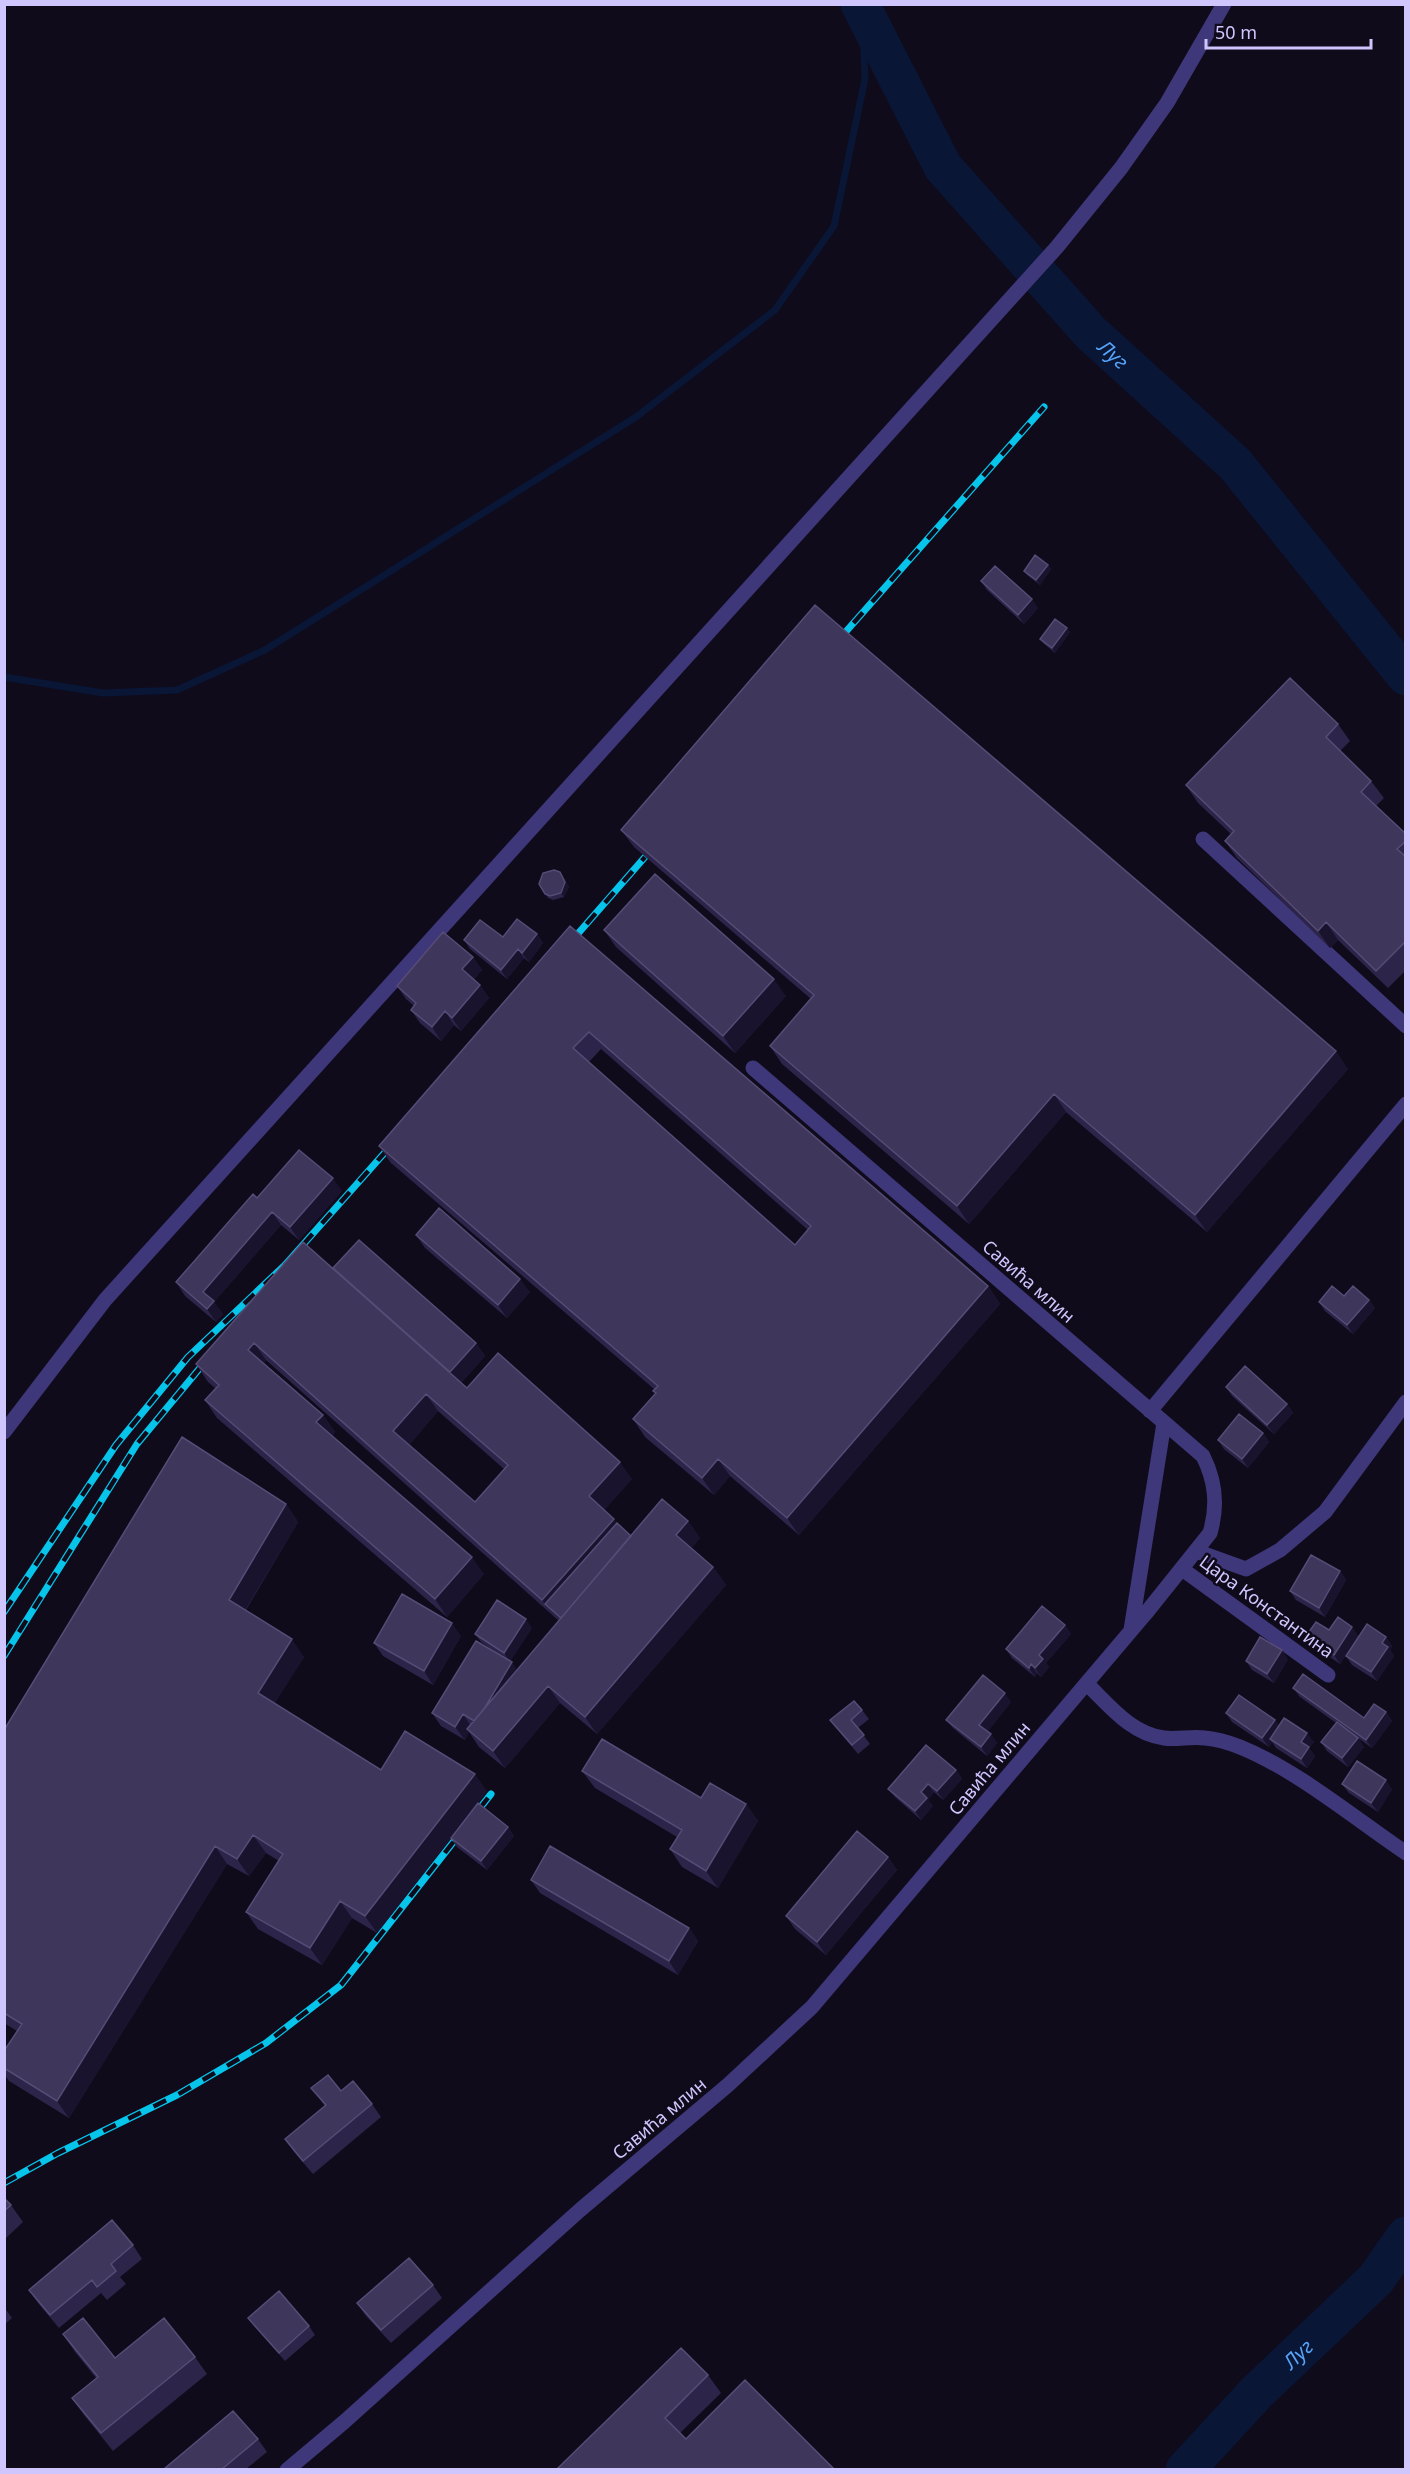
<svg xmlns="http://www.w3.org/2000/svg" width="1410" height="2474" viewBox="0 0 1410 2474" font-family="'Noto Sans',sans-serif">
  <style>
    .lines { fill: none; stroke-linecap: round; stroke-linejoin: round }
    .stream { stroke: #091636; stroke-width: 7 }
    .river { stroke: #091636; stroke-width: 39 }
    .minor { stroke: #3e3779; stroke-width: 15 }
    .rail-casing { stroke: #06c4ea; stroke-width: 7 }
    .rail { stroke: #0f0b1b; stroke-width: 4.5; stroke-dasharray: 14; stroke-linecap: butt }
    .wall { fill: #2d2449; fill-rule: evenodd }
    .shaded-wall { fill: #1a132e }
    .building { fill: #3f365c; stroke: #564c76; stroke-width: 1.5; fill-rule: evenodd }
    .labels { text-anchor: middle; dominant-baseline: central; stroke-width: 5; stroke-linejoin: round; paint-order: stroke }
    .street-label { font-size: 18px; fill: #d0c6fe; stroke: #0f0b1b }
    .water-label { font-size: 20px; font-style: italic; fill: #57a4fb; stroke: #0f0b1b }
  </style>
  <rect width="100%" height="100%" fill="#0f0b1b"/>
  <g class="lines">
    <path class="stream" d="M4,677L103,693L177,690L265,650L636,417L775,310L834,226L865,79L862,8"/>
    <g class="river">
      <path id="s1" d="M860,4L943,167L1091,333L1235,464L1406,676"/>
      <path id="s2" d="M1185,2470L1256,2393L1376,2279L1406,2236"/>
    </g>
    <path class="minor" d="M1203,839L1406,1026
      M1150,1411L1406,1104
      M4,1432L105,1300L1057,247L1121,168L1167,103L1224,4
      M1196,1551L1246,1569L1280,1550L1325,1512L1406,1402
      M1182,1569L1328,1675
      M1131,1630L1164,1423
      M1087,1684C1109,1705 1131,1734 1164,1738C1177,1740 1191,1736 1205,1738C1216,1739 1230,1743 1240,1747C1297,1770 1354,1818 1406,1853
      M287,2470L344,2422L580,2210L728,2085L812,2007L1146,1613L1210,1533C1218,1506 1216,1482 1203,1456L753,1068"/>
    <g class="rail-casing">
      <path id="rail" d="M835,644L1044,407
        M568,945L645,857
        M4,1612L116,1445L188,1357L285,1265L395,1141
        M4,1656L137,1444L209,1357
        M4,2183L58,2153L177,2095L266,2043L341,1985L491,1794"/>
    </g>
    <use href="#rail" class="rail"/>
  </g>
  <path class="wall" d="M1048,565L1051,569L1040,585L1027,575L1024,571Z
    M981,581L1038,608L1024,624L987,590Z
    M1067,628L1070,632L1055,653L1043,643L1040,639Z
    M1338,724L1350,741L1340,751L1371,781L1384,798L1376,806L1406,834V970L1388,988L1338,940L1330,948L1237,858L1225,841L1231,834L1198,803L1186,785Z
    M621,830L1348,1069L1207,1232L1066,1112L969,1224L782,1064L770,1046L811,999L634,847Z
    M563,877L569,887L564,897L553,900L548,898L539,884Z
    M570,926L988,1286L1000,1304L799,1535L730,1476L714,1495L645,1437L633,1419L655,1394L653,1391L654,1389L391,1163L379,1146ZM601,1049L808,1230L795,1245L589,1062Z
    M604,930L786,996L735,1053L616,947Z
    M537,934L543,943L529,962L524,958L507,979L470,949L464,940Z
    M473,957L482,970L474,979L480,985L489,998L461,1031L454,1025L441,1041L420,1023L411,1010L414,1006L406,999L397,986Z
    M342,1191L299,1240L281,1225L214,1302L223,1314L216,1322L185,1296L176,1282L257,1198Z
    M416,1235L530,1292L507,1318L425,1248Z
    M333,1268L476,1343L485,1356L461,1383L467,1388L632,1479L604,1510L631,1536L688,1521L700,1538L691,1548L713,1567L726,1585L597,1734L560,1703L505,1768L479,1747L469,1732L465,1740L441,1726L432,1713L504,1658L481,1642L475,1634L532,1628L510,1661L517,1670L559,1621L266,1360L264,1363L323,1415L335,1432L332,1436L484,1574L447,1617L217,1418L205,1400L215,1388L208,1382L196,1364ZM438,1411L504,1469L475,1502L409,1445Z
    M1344,1296L1369,1300L1375,1308L1353,1334L1325,1311L1319,1302Z
    M1226,1387L1287,1404L1293,1413L1274,1434L1232,1396Z
    M1263,1433L1269,1442L1248,1468L1224,1449L1218,1440Z
    M286,1504L298,1522L246,1610L304,1657L274,1704L381,1770L487,1791L377,1933L352,1918L322,1965L258,1929L246,1912L279,1861L266,1853L249,1876L227,1864L69,2118L9,2081L4,2074V2051L17,2031L4,2023V1730Z
    M1340,1571L1346,1580L1325,1617L1296,1600L1290,1591Z
    M1065,1625L1071,1634L1046,1663L1049,1667L1041,1677L1037,1673L1035,1677L1012,1658L1006,1649Z
    M1352,1627L1358,1636L1340,1664L1312,1645L1306,1636L1329,1630Z
    M461,1636L433,1685L383,1656L374,1643Z
    M1386,1637L1392,1646L1390,1650L1394,1656L1377,1681L1352,1665L1346,1656Z
    M1288,1659L1274,1683L1252,1670L1246,1661Z
    M1293,1688L1364,1718L1386,1712L1392,1721L1372,1748L1358,1738L1364,1747L1348,1767L1327,1751L1321,1742L1336,1723L1300,1697Z
    M1011,1702L988,1731L997,1743L987,1756L953,1728L946,1720Z
    M862,1710L869,1719L858,1728L870,1744L858,1754L837,1729L830,1720Z
    M1226,1713L1275,1720L1279,1726L1314,1742L1309,1748L1315,1756L1307,1768L1276,1748L1272,1742L1269,1747L1232,1722Z
    M956,1770L962,1779L943,1800L934,1792L928,1800L933,1806L921,1820L895,1797L888,1789Z
    M582,1771L701,1798L746,1804L758,1821L718,1888L682,1867L670,1849L677,1837L595,1788Z
    M1342,1784L1392,1789L1378,1812L1349,1793Z
    M508,1827L514,1836L487,1870L457,1847L451,1838Z
    M888,1857L897,1870L826,1955L795,1929L786,1916Z
    M531,1880L689,1928L698,1941L678,1975L540,1893Z
    M311,2088L341,2091L372,2104L381,2117L313,2174L294,2152L285,2139L325,2106Z
    M4,2198L11,2205L23,2222L4,2240Z
    M133,2245L142,2259L120,2277L126,2284L107,2300L101,2293L59,2328L38,2303L29,2290Z
    M433,2285L442,2298L391,2343L366,2316L357,2303Z
    M4,2307L12,2318L4,2325Z
    M248,2318L309,2326L315,2335L285,2361L254,2326Z
    M63,2334L115,2358L195,2357L207,2374L113,2451L84,2415L72,2398L96,2378L75,2352Z
    M708,2375L721,2393L680,2433L686,2439L557,2469Z
    M258,2439L267,2452L246,2469H164Z"/>
  <path class="shaded-wall" d="M1048,565L1051,569L1040,585L1036,580Z
    M1032,599L1038,608L1024,624L1018,615Z
    M1067,628L1070,632L1055,653L1052,648Z
    M560,872L569,887L564,897L561,893Z
    M1326,922L1338,940L1330,948L1318,931Z
    M537,934L543,943L529,962L522,953Z
    M518,949L524,958L507,979L501,970Z
    M473,957L482,970L471,983L462,969Z
    M774,979L786,996L735,1053L723,1036Z
    M480,985L489,998L461,1031L452,1018Z
    M445,1011L454,1025L441,1041L432,1027Z
    M1336,1051L1348,1069L1207,1232L1195,1215Z
    M1054,1094L1066,1112L969,1224L957,1206Z
    M333,1178L342,1191L299,1240L290,1227Z
    M272,1212L281,1225L214,1302L223,1314L216,1322L207,1309L203,1292Z
    M520,1279L530,1292L507,1318L498,1305Z
    M988,1286L1000,1304L799,1535L787,1518Z
    M1369,1300L1375,1308L1353,1334L1347,1325Z
    M254,1343L266,1360L260,1367L248,1350Z
    M476,1343L485,1356L458,1386L449,1373Z
    M426,1394L438,1411L406,1449L393,1431Z
    M1287,1404L1293,1413L1274,1434L1267,1425Z
    M323,1415L335,1432L328,1440L316,1422Z
    M1263,1433L1269,1442L1248,1468L1242,1459Z
    M718,1459L730,1476L714,1495L702,1478Z
    M620,1462L632,1479L601,1514L589,1496Z
    M286,1504L298,1522L241,1617L229,1600Z
    M614,1519L626,1537L545,1604L554,1617L542,1600Z
    M688,1521L700,1538L688,1552L676,1535Z
    M472,1557L484,1574L447,1617L435,1599Z
    M713,1567L726,1585L597,1734L585,1717Z
    M1340,1571L1346,1580L1325,1617L1319,1608Z
    M526,1619L532,1628L510,1662L504,1653Z
    M452,1623L461,1636L433,1685L424,1671Z
    M1065,1625L1071,1634L1046,1663L1049,1667L1041,1677L1035,1668L1039,1655Z
    M1352,1627L1358,1636L1340,1664L1334,1655Z
    M1386,1637L1392,1646L1390,1650L1394,1656L1377,1681L1371,1672L1382,1643Z
    M292,1639L304,1657L270,1711L258,1693Z
    M1282,1650L1288,1659L1274,1683L1267,1674Z
    M512,1662L521,1676L476,1723Z
    M1031,1664L1037,1673L1035,1677L1029,1668Z
    M548,1686L560,1703L505,1768L493,1751Z
    M1005,1693L1011,1702L986,1734L979,1725Z
    M1386,1712L1392,1721L1372,1748L1366,1740Z
    M463,1714L472,1728L467,1729L469,1732L465,1740L455,1727Z
    M1275,1720L1281,1729L1270,1739L1272,1742L1269,1747L1262,1738Z
    M1307,1733L1314,1742L1309,1748L1315,1756L1307,1768L1301,1759V1742Z
    M991,1734L997,1743L987,1756L981,1747Z
    M1358,1738L1364,1747L1348,1767L1342,1758Z
    M956,1770L962,1779L943,1800L937,1791Z
    M475,1774L487,1791L377,1933L365,1916Z
    M1386,1780L1392,1789L1378,1812L1371,1803Z
    M928,1784L934,1792L928,1800L933,1806L921,1820L915,1811L921,1792Z
    M746,1804L758,1821L718,1888L706,1871Z
    M508,1827L514,1836L487,1870L481,1861Z
    M253,1835L266,1853L249,1876L237,1859Z
    M215,1846L227,1864L69,2118L57,2101Z
    M888,1857L897,1870L826,1955L817,1942Z
    M340,1901L352,1918L322,1965L310,1948Z
    M689,1928L698,1941L678,1975L669,1961Z"/>
  <path class="building" d="M1035,555L1048,565L1036,580L1024,571Z
    M995,566L1032,599L1018,615L981,581Z
    M815,605L1336,1051L1195,1215L1054,1094L957,1206L770,1046L814,995L621,830Z
    M1055,619L1067,628L1052,648L1040,639Z
    M1290,678L1338,724L1326,737L1371,781L1361,792L1406,834V841L1397,849L1406,857V941L1376,971L1326,922L1318,931L1225,841L1234,831L1186,785Z
    M554,870L560,872L565,882L561,893L550,896L545,894L539,884L543,873Z
    M655,874L774,979L723,1036L604,930Z
    M517,919L537,934L522,953L518,949L501,970L464,940L480,920L503,937Z
    M570,926L988,1286L787,1518L718,1459L702,1478L633,1419L656,1393L653,1391L658,1386L379,1146ZM589,1032L811,1226L795,1245L573,1048Z
    M443,932L473,957L462,969L480,985L452,1018L445,1011L432,1027L411,1010L416,1003L397,986Z
    M299,1150L333,1178L290,1227L272,1212L203,1292L214,1301L207,1309L176,1282L253,1194L257,1198Z
    M439,1208L520,1279L498,1305L416,1235Z
    M359,1240L476,1343L450,1372L333,1268Z
    M303,1242L467,1388L498,1353L620,1462L589,1496L614,1519L542,1600L254,1343L248,1350L323,1415L316,1422L472,1557L435,1599L205,1400L219,1385L196,1364ZM426,1394L508,1465L475,1502L393,1431Z
    M1332,1286L1344,1296L1353,1286L1369,1300L1347,1325L1319,1302Z
    M1245,1366L1287,1404L1267,1425L1226,1387Z
    M1239,1414L1263,1433L1242,1459L1218,1440Z
    M182,1437L286,1504L229,1600L292,1639L258,1693L381,1770L405,1731L475,1774L365,1916L340,1901L310,1948L246,1912L283,1854L253,1835L237,1859L215,1846L57,2101L4,2068V2051L22,2024L4,2013V1730Z
    M662,1499L688,1521L676,1535L713,1567L585,1717L548,1686L493,1751L467,1729Z
    M617,1523L631,1536L561,1618L545,1604Z
    M1311,1555L1340,1571L1319,1608L1290,1591Z
    M402,1594L452,1623L424,1671L374,1643Z
    M497,1600L526,1619L504,1653L475,1634Z
    M1042,1606L1065,1625L1039,1655L1043,1659L1035,1668L1031,1664L1029,1668L1006,1649Z
    M1338,1617L1352,1627L1334,1655L1306,1636L1316,1622L1329,1630Z
    M1367,1624L1386,1637L1382,1643L1388,1647L1371,1672L1346,1656Z
    M1260,1637L1282,1650L1267,1674L1246,1661Z
    M476,1641L512,1662L484,1709L474,1721L463,1714L455,1727L432,1713Z
    M1303,1674L1364,1718L1374,1704L1386,1712L1366,1740L1293,1688Z
    M983,1675L1005,1693L979,1725L991,1734L981,1747L946,1720Z
    M1239,1695L1275,1720L1262,1738L1226,1713Z
    M854,1701L862,1710L851,1720L864,1735L852,1745L830,1720Z
    M1284,1718L1307,1733L1301,1742L1309,1747L1301,1759L1270,1739Z
    M1337,1722L1358,1738L1342,1758L1321,1742Z
    M602,1739L701,1798L710,1783L746,1804L706,1871L670,1849L682,1830L582,1771Z
    M926,1745L956,1770L937,1791L928,1784L921,1792L927,1798L915,1811L888,1789Z
    M1357,1761L1386,1780L1371,1803L1342,1784Z
    M478,1803L508,1827L481,1861L451,1838Z
    M857,1831L888,1857L817,1942L786,1916Z
    M550,1846L689,1928L669,1961L531,1880Z
    M328,2075L341,2091L353,2081L372,2104L303,2161L285,2139L326,2105L311,2088Z
    M4,2198L11,2205L4,2211Z
    M112,2220L133,2245L111,2264L116,2271L97,2287L92,2280L50,2315L29,2290Z
    M409,2258L433,2285L381,2330L357,2303Z
    M279,2291L309,2326L279,2353L248,2318Z
    M83,2318L115,2358L164,2318L195,2357L101,2433L72,2398L98,2377L63,2334Z
    M681,2348L708,2375L665,2418L686,2439L745,2380L834,2469H557Z
    M233,2411L258,2439L222,2469H164Z"/>
  <g class="labels">
    <g class="street-label">
      <text transform="translate(1029 1281) rotate(41)">Савића млин</text>
      <text transform="translate(1267 1606) rotate(36)">Цара Константина</text>
      <text transform="translate(989 1768) rotate(-50)">Савића млин</text>
      <text transform="translate(659 2118) rotate(-40)">Савића млин</text>
    </g>
    <g class="water-label">
      <text stroke="none"><textPath href="#s1" startOffset="436">Луг</textPath></text>
      <text stroke="none"><textPath href="#s2" startOffset="162">Луг</textPath></text>
    </g>
  </g>
  <rect width="1410" height="2474" fill="none" stroke="#d0c6fe" stroke-width="12"/>
  <path d="M1206 39v9h165v-9" fill="none" stroke="#d0c6fe" stroke-width="3"/>
  <text x="1215" y="39" font-size="18" fill="#d0c6fe" stroke="#0f0b1b" stroke-width="4.5" paint-order="stroke">50 m</text>
</svg>
